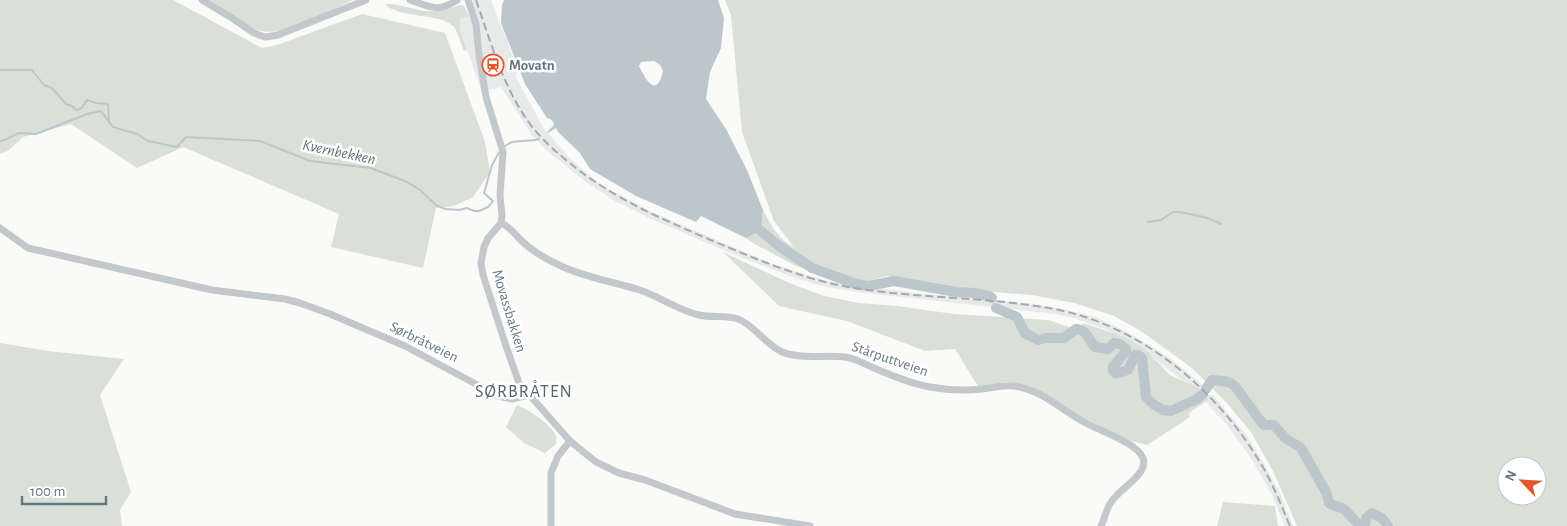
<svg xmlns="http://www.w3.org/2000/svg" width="1567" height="526" viewBox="0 0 1567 526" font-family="'Alegreya Sans',sans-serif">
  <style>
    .built { fill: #e8e9e9 }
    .green { fill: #dadfd7; fill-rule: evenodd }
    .water { fill: #bbc7cb; fill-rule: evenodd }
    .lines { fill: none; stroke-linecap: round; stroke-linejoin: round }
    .stream { stroke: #bbc7cb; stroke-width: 2 }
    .river { stroke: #bbc7cb; stroke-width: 10 }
    .minor { stroke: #c3c8cc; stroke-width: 7 }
    .rail { stroke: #a2aab0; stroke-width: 2; stroke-dasharray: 8 4; stroke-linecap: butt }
    .labels { text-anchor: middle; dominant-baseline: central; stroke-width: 5; stroke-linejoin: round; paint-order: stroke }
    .poi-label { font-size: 15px; font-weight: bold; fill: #657683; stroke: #fff; text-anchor: start }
    .street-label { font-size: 15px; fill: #657683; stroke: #fff }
    .water-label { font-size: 16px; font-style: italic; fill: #60757c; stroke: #fff }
    .quarter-label { font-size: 18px; letter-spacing: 1px; fill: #57646e; stroke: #fff }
  </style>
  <rect width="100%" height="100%" fill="#fafaf8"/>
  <path class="built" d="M471,0H491L518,69L516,77L544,129L571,159L591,177L606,188L652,212L733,247L773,264L827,281L915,293L1027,303L1057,308L1096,317L1123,330L1151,346L1171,359L1204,386L1203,389L1209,395H1213L1247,436L1259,455L1279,491L1293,526H1285L1272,495L1253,461L1227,425L1205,401L1197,393L1147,352L1105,329L1077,319L1056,314L864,293L826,287L798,279L730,253L649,218L615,201L586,182L545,149L532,135L501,87L482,92L460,30V19L476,14Z"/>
  <path class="green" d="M0,0H173L262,48L277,45L362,14L445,33L485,142L490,172L473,197L454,206L436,208L423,268L331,247L339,214L183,147L137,168L71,124L23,137L8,151L0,154Z
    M205,0H353C325,12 286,41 255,29C239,23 221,9 205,0Z
    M725,0H1567V526H1297L1273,471L1251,432L1225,401L1192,368L1141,331L1114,316L1074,303L1032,295L967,290L887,276L864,282L834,276L827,272L831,276L796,266L751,242L746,238L761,231L763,210C771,225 779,240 794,247L774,221L742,132L731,15ZM1507,466H1537V496H1507Z
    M385,4H393L424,11H441L461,5L464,6L469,16L460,19V30L467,50L464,51C461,45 457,29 453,26C439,13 397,18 385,4Z
    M723,252L787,282L824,296L859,303L897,306L954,314L1048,320L1078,330L1083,323L1124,337L1145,349L1170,375L1200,389L1208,400L1189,413L1190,417L1147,445L1127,440L1018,384L1004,382L979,388L955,349L925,351L847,321L779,306Z
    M0,343L48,351L124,359L100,395L131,492L120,510L122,526H0Z
    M517,405C528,409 552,425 556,436C557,438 556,441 556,444L545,453L524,443L506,427Z
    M1223,502L1275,506L1278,526H1217Z"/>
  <path class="water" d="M504,0H718L724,18L721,48L710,72L706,99L726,129L747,170L763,210L761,231L746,238L701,216L696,222L636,196L590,169L580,153L558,132L556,128L548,133L547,132L554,125C553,120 551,119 547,118L525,84L501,23L502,5ZM654,61L660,65L663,71C656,99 646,80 639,66L641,62Z"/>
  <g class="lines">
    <path class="stream" d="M0,70H32L44,85L52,88L66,104L72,106L76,110L82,108L87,100L96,103L108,104L109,123
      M0,141H2L19,133L36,134L87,114L101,111L113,127L137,134L148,141L177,147L186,137L260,141L310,161L371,168L407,182L420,190L436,205L445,209L459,210L467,208L474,211H479L488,207L493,201L484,193L492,165L500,151
      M503,148C513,137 527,143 539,139
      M1148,222L1161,220L1173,212H1180L1208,218L1221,224"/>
    <path class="river" d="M761,231L779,246L812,268L856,284L868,286L894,281L956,292L974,293L989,296L992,298
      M996,308L1017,317L1025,333L1038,340L1046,338H1064L1076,329C1088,330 1088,340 1095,347L1108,349
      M1108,349L1114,343C1119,343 1123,346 1126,349V351L1113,367V370L1115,373L1121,372L1128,370L1135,355H1138L1142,358L1146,397L1153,404L1163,410L1171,411L1197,399L1203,394
      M1206,389L1212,380C1221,381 1228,380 1235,386L1262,423L1264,425H1274L1285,438L1301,448L1326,492L1329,503C1334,507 1339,506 1344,509L1360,526
      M1365,526L1366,518L1372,513L1382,518L1388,526"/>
    <path class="minor" d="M202,0L232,18L254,33L265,37L278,35L366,0
      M410,0C431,7 438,13 457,0
      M468,0L476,24L479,55L486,97L503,152L500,195L502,216L501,223L488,238L484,247L481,263L483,275L507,349L519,383L570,441L596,462L619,473L645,480L735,514L810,526
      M501,223C511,227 516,236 524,243C535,253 548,260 561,266C587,278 614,282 640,290C660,297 678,310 699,315C712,318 725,315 738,319C753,324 765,344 782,352C798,359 827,355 845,357C854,358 865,364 874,368C890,375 913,384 930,387C947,390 965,391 982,389C992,388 1002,385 1013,386C1042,389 1062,411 1086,423C1100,431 1137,443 1143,458C1149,474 1119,489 1112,501C1106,508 1105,518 1101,526
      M0,228L28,248L212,290L285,299L300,303L330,314L405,346L498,396L512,399L529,395
      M551,526V473L558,456L570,441"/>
    <path class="rail" d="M476,0C491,43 503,87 530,124C542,140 556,152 571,164C614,199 662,219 713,241C761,261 809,282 861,289C926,299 995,297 1059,310C1144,328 1218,391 1261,464C1273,484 1281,505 1290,526"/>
  </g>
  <defs>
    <g id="station-ring" transform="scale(1.125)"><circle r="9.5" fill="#fff" stroke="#e4572e" stroke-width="1.5"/><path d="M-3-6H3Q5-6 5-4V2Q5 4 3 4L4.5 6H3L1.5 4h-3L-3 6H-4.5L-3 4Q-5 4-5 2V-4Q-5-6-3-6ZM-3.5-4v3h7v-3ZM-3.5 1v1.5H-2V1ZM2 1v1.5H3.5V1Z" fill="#e4572e"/></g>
  </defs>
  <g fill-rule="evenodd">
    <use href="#station-ring" x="493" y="65"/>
  </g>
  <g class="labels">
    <g class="poi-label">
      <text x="509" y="65">Movatn</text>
    </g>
    <g class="street-label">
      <text transform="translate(509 311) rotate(73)">Movassbakken</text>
      <text transform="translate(424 342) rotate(26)">Sørbråtveien</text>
      <text transform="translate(890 359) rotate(19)">Stårputtveien</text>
    </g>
    <g class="water-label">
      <text transform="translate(339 152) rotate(12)">Kvernbekken</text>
    </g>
    <g class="quarter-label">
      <text x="524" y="392">SØRBRÅTEN</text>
    </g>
  </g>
  <g transform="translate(1522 481) rotate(295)"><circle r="24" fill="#ffffff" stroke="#c1c8cd"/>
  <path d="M0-4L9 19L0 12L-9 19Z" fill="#e4572e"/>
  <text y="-8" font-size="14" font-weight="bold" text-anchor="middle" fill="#657683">N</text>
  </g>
  <path d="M22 496v8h84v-8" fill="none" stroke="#657683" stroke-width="2.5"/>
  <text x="30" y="496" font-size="15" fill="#657683" stroke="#ffffff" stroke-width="4" paint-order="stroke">100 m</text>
</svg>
